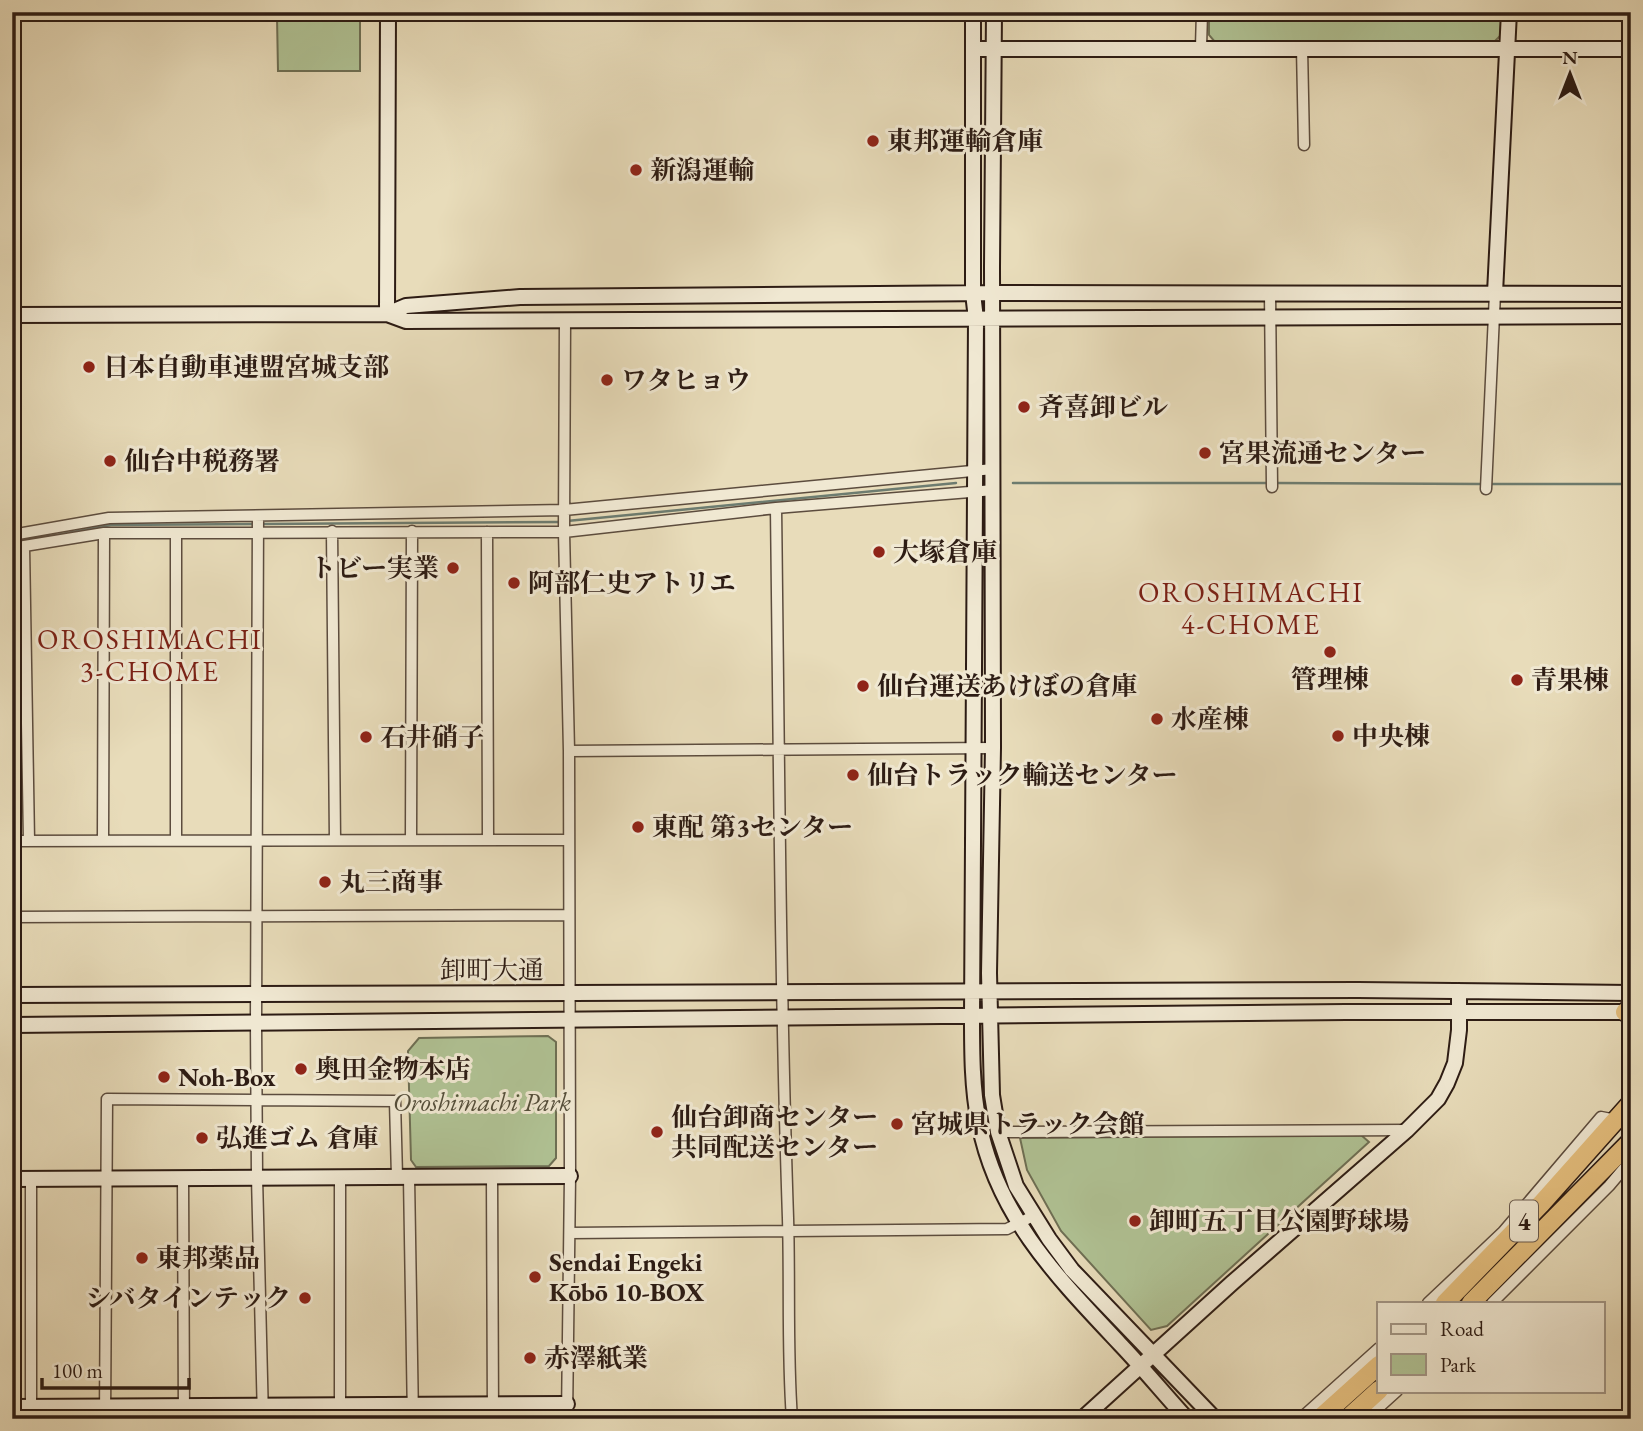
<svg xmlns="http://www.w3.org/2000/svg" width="1643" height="1431" viewBox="0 0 1643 1431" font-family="'EB Garamond','Noto Serif JP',serif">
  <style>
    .green { fill: #b0c294; stroke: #6e6f54; stroke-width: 2 }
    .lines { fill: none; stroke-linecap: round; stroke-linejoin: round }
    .stream { stroke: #6d7c70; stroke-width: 2.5 }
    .street-casing { stroke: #5c4c3e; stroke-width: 13 }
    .secondary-casing { stroke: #2d1c14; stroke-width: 18 }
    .highway-casing { stroke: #2d1c14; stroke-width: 21 }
    .street { stroke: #f0e8d2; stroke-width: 10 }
    .secondary { stroke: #f0e8d2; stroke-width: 14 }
    .highway { stroke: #e4be7d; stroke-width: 18 }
    .poi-dot { fill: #8f2418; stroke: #f0e8d2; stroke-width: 2.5 }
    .labels { text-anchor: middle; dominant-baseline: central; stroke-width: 6; stroke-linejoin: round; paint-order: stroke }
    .shield { fill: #f0e8d2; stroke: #68594d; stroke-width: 2 }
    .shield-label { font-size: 24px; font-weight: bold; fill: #2d1c14 }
    .poi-label { font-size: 26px; font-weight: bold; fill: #2d1c14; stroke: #f0e8d2; text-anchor: start }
    .street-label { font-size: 26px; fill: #2d1c14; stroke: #f0e8d2 }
    .park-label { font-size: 26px; font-style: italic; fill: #544e3a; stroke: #f0e8d2 }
    .neighbourhood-label { font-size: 28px; letter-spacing: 2px; fill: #7a1f14; stroke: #f0e8d2 }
  </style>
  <rect width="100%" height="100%" fill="#e8dcba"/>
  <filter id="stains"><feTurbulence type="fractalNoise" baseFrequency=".00286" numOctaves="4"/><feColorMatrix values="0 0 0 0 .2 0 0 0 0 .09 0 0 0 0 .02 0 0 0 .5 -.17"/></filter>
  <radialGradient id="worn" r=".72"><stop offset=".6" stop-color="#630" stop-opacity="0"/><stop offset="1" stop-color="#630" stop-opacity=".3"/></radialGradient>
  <path class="green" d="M1209,12H1502L1500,36L1493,43L1215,42L1209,35Z
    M277,17H360V71H278Z
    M548,1036L556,1042V1158L549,1166L416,1167L411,1160L408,1051L419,1038Z
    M1361,1135L1369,1142L1167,1326L1151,1330L1061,1231L1027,1170L1020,1138Z"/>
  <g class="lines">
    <path class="stream" d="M1013,483H1269
      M1275,483L1482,484
      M1489,484H1631
      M567,521L956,483
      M262,524L560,522
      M12,543L111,525L256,524"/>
    <g class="street-casing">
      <path id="street" d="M1201,47L1202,12
        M1302,48L1304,145
        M1270,293L1272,487
        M565,320L564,532L569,751L570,1176L567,1419
        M1486,489L1495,293
        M776,508C779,744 780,981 788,1218C790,1285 787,1352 792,1419
        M258,516L256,1023L257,1177L263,1419
        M332,531L335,840
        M487,532L488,839
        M176,534V840
        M12,535L109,518L564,510L993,469
        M24,546L29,841
        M12,548L104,533L564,532L776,508L994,490
        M569,751L993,748
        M411,839L412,531
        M103,840L104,533
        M12,841L569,840
        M12,917L569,915
        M998,1132L1407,1130
        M492,1176L493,1419
        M183,1177L184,1419
        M340,1177V1419
        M409,1177L413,1419
        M31,1179V1419
        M570,1233L1007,1229L1033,1216
        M1428,1303L1503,1232L1601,1117L1616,1120
        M1492,1303L1609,1186L1631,1160
        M105,1419L107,1099L395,1101L397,1177
        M1300,1419L1379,1348
        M1366,1419L1397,1391"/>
    </g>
    <g class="secondary-casing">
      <path id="secondary" d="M973,12V293L976,319L972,1017C972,1052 972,1088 979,1123C997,1216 1057,1277 1120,1344C1143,1368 1164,1394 1187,1419
        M994,12L992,267L993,748L989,973L992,1095L998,1132L1016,1186L1049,1239L1072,1270L1215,1419
        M973,49H1631
        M1495,293L1509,12
        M387,314L406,306L520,297L993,293L1631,294
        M387,314L388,12
        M12,315L387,314L406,321L1631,316
        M12,995L1358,990L1631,993
        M12,1025L1346,1012H1631
        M12,1179L570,1176
        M12,1407L567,1404
        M1082,1419L1232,1283L1407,1130L1438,1099L1447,1083L1455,1063L1459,1030V991"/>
    </g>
    <g class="highway-casing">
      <path id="highway" d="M1625,1012L1631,1014
        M1445,1303L1541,1204L1631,1103
        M1471,1303L1631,1141
        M1319,1419L1379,1365
        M1347,1419L1379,1390"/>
    </g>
    <use href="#street" class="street"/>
    <use href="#secondary" class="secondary"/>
    <use href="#highway" class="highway"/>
  </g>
  <g class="poi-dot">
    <circle cx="873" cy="141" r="7"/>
    <circle cx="636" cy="170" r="7"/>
    <circle cx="89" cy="367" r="7"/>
    <circle cx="607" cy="380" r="7"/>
    <circle cx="1024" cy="407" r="7"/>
    <circle cx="1205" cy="453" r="7"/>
    <circle cx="110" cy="461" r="7"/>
    <circle cx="879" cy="552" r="7"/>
    <circle cx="453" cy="568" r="7"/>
    <circle cx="514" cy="583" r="7"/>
    <circle cx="1330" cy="652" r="7"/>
    <circle cx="1517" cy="680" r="7"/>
    <circle cx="863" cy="686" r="7"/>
    <circle cx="1157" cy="719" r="7"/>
    <circle cx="1338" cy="736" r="7"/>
    <circle cx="366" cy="737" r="7"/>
    <circle cx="853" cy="775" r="7"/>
    <circle cx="638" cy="827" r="7"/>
    <circle cx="325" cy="882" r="7"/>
    <circle cx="301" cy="1069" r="7"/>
    <circle cx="164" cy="1077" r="7"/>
    <circle cx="897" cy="1124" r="7"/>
    <circle cx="657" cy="1132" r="7"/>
    <circle cx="202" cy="1138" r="7"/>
    <circle cx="1135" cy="1221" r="7"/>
    <circle cx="142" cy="1258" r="7"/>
    <circle cx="535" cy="1277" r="7"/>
    <circle cx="305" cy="1298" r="7"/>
    <circle cx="530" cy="1358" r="7"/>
  </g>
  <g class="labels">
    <rect class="shield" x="1510" y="1200.5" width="28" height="41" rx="5"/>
    <g class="shield-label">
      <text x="1524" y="1221">4</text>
    </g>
    <g class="poi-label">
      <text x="887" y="141">東邦運輸倉庫</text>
      <text x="650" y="170">新潟運輸</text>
      <text x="103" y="367">日本自動車連盟宮城支部</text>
      <text x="621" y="380">ワタヒョウ</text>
      <text x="1038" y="407">斉喜卸ビル</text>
      <text x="1219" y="453">宮果流通センター</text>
      <text x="124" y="461">仙台中税務署</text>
      <text x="893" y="552">大塚倉庫</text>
      <text x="439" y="568" text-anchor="end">トビー実業</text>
      <text x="528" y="583">阿部仁史アトリエ</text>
      <text x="1330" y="679" text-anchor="middle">管理棟</text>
      <text x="1531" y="680">青果棟</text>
      <text x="877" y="686">仙台運送あけぼの倉庫</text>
      <text x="1171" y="719">水産棟</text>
      <text x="1352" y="736">中央棟</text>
      <text x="380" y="737">石井硝子</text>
      <text x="867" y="775">仙台トラック輸送センター</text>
      <text x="652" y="827">東配 第3センター</text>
      <text x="339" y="882">丸三商事</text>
      <text x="315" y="1069">奥田金物本店</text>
      <text x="178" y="1077">Noh-Box</text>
      <text x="671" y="1117">仙台卸商センター<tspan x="671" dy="30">共同配送センター</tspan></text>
      <text x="911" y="1124">宮城県トラック会館</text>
      <text x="216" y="1138">弘進ゴム 倉庫</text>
      <text x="1149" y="1221">卸町五丁目公園野球場</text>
      <text x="156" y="1258">東邦薬品</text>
      <text x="549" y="1262">Sendai Engeki<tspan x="549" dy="30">Kōbō 10-BOX</tspan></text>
      <text x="291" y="1298" text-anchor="end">シバタインテック</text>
      <text x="544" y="1358">赤澤紙業</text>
    </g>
    <g class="street-label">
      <text x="492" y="970">卸町大通</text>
    </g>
    <g class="park-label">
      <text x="482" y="1102">Oroshimachi Park</text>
    </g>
    <g class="neighbourhood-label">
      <text x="1251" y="592">OROSHIMACHI<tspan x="1251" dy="32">4-CHOME</tspan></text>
      <text x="150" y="639">OROSHIMACHI<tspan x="150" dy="32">3-CHOME</tspan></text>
    </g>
  </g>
  <rect width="1643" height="1431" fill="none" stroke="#e8dcba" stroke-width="42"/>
  <rect x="14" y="14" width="1615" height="1403" fill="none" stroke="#2d1c14" stroke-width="3.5"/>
  <rect x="21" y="21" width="1601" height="1389" fill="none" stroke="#2d1c14" stroke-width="2"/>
  <rect x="1377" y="1302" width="228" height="91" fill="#f0e8d2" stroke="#a29686" stroke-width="2"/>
  <rect x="1391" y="1324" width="35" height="10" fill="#f0e8d2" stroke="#a29686" stroke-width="2"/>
  <text x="1440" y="1336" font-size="21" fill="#2d1c14">Road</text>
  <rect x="1391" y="1354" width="35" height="21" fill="#b0c294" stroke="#a29686" stroke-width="2"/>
  <text x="1440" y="1372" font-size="21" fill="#2d1c14">Park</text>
  <g transform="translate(1570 74)" stroke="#f0e8d2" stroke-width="5" paint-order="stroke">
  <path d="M0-5L12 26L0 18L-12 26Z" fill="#2d1c14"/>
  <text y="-10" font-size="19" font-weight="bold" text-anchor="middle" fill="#2d1c14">N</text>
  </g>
  <path d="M42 1378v10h147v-10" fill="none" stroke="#2d1c14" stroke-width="3.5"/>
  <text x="52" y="1378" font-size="21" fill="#2d1c14" stroke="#f0e8d2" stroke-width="5" paint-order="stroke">100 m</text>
  <rect width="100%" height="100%" filter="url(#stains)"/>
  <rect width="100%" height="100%" fill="url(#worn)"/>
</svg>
